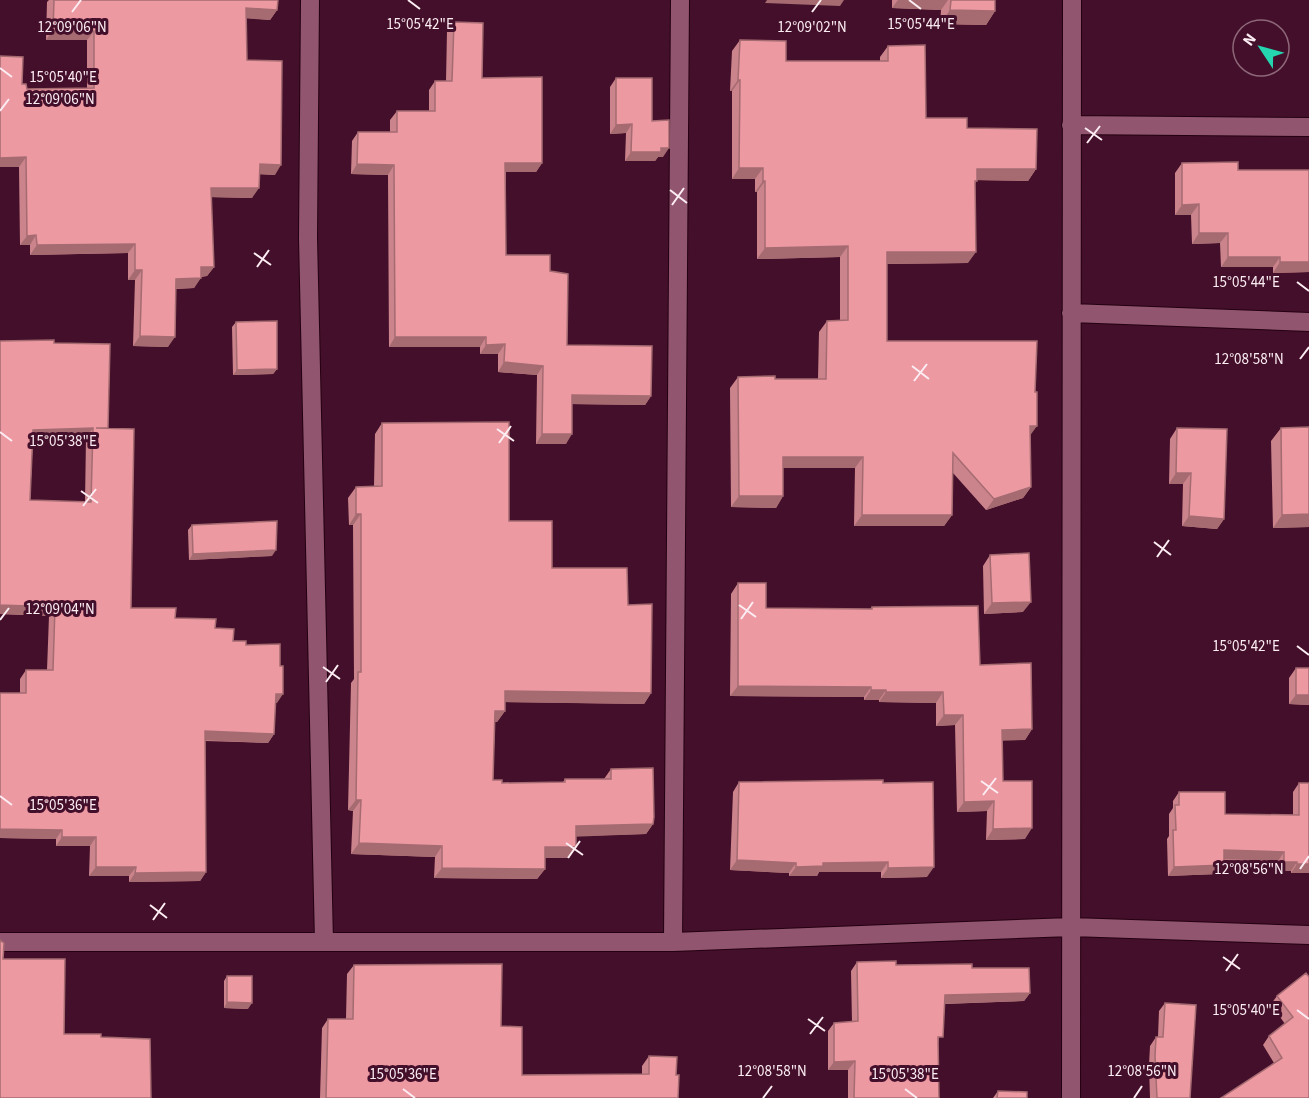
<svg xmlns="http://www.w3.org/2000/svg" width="1309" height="1098" viewBox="0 0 1309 1098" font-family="'Source Sans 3',sans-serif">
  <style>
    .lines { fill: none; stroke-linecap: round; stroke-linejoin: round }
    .minor-casing { stroke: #240012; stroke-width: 20 }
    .minor { stroke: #91556f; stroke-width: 18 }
    .wall { fill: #cb848b; fill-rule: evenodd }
    .shaded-wall { fill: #a56b71 }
    .building { fill: #ec99a2; stroke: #a56b71; stroke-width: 1.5; fill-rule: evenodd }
    .ticks { fill: none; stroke: #fcedf3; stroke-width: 2 }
    .ticks-label { font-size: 15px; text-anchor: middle; fill: #fcedf3; stroke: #440f2a; stroke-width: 6; stroke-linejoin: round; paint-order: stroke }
  </style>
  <rect width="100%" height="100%" fill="#440f2a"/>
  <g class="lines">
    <g class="minor-casing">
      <path id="minor" d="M310,0L308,238L324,942
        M1071,125L1309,127
        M1071,313L1309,322
        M0,942H673L1071,927L1309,935
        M673,942L680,0
        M1071,1098L1072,0"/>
    </g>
    <use href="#minor" class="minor"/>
  </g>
  <path class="wall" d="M49,0H278L277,10L270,20L247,18V60L275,175L259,174L252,198L211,197L214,267L207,276L201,277L194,288L176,289L168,347L133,346L135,280H128V253L30,255V245H20L19,167H0V56L27,89L87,88V40H46L47,2Z
    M892,0H995V11L986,25L940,24L941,10L892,8Z
    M454,22L482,78L542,163L536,172H506V255L550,271L567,345L651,396L645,405L572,404L566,444H536L537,375L498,372V354H480V347H389L388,175L351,174L352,141L358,132H390V120L397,111H429V90L435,81H446L447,31Z
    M740,40L786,61H880V57L888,46L926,118L967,128L1036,169L1028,181L977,180L975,184L968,263L887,264V341L1030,436L1031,487L1023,498L986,510L953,473L952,515L944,526H854L855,468H783V496L776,508L731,507L730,388L738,377L775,379H818L819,332L827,321L840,320V257L757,259V192H755V179H732V91H730L732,51Z
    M616,78L652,121L663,157H658L655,161H625L626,133L610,134V87Z
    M1182,163L1238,170L1309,272L1273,273V267H1221L1220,243L1192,244L1191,215H1175V173Z
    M236,322L277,369L273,374L233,375L232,327Z
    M0,341L54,343L108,428L131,608L215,628L233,641L246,645L277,703H275L274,734L268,743L205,741L206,872L200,881L129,882V876H89L90,846H56V839L0,838V693H20V679L26,670H47L49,616L0,614ZM86,437L85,502L30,500L33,439Z
    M382,423L509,521L552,568L628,605L651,693L644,704L505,702V711L497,722H495L493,780L502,783L563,782L565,779H604L611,769L653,824L646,834L576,836L569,858H545V869L537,879L434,878L435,857L351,854L353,811L348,810L351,683L354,679L353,525H349L348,498L356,487L374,486L375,434Z
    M1309,427V527L1273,528L1271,441L1281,428Z
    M1177,428L1224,519L1217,529L1182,526L1183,484H1169L1170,439Z
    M192,525L272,556L189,560L188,530Z
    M990,555L1023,612L984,614L983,566Z
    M738,583L766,608L870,609L872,607L980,665L1032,729L1025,740H1002L1003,781L1025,839L986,840L987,811L957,812L955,725L936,726V703L879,702V700H864V697L730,696L731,594Z
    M1296,668L1309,705L1289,704V678Z
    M739,782L883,783L927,877L881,878V872H819L817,876H789V873L730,870L733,792Z
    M1299,783L1309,873H1291V871H1278V861L1224,860L1218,874L1168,876L1167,839L1169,836V814L1173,808V801L1179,792L1225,814L1293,815V792Z
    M857,962L896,965L972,968L1030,993L1024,1001L945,1004L938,1044L939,1098H848V1070H828V1031L834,1023L852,1022L851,971Z
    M354,965L501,1026L522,1075L642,1074V1066L649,1056L676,1075L678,1098H320L322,1028L328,1019H346L347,974Z
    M227,976L248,1009L224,1008V981Z
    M1309,977V1098L1274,1063L1263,1045L1269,1036L1285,1024L1271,1004L1277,996Z
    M1165,1003L1190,1098H1150L1149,1065L1150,1046L1156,1037H1158L1159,1011Z
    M998,1091L1027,1098H993Z"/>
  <path class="shaded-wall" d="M767,0H844L840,6L765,3Z
    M898,0H948L941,10L892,8Z
    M246,8L277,10L270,20L240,18Z
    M950,10L995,11L986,25L940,24Z
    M53,30L94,31L87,40H46Z
    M738,80H740L732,91H730Z
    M632,124L626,133L610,134L616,125Z
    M661,148H669L663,157H658L655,161H625L631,152Z
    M26,157L19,167H0V158Z
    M505,163H542L536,172H499Z
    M260,164L281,165L275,175L253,174Z
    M357,164L394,165L388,175L351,174Z
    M739,168H763L755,179H732Z
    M977,169H1036L1028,181L969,180Z
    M763,181H765L757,192H755Z
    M211,188H259L252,198L204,197Z
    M1199,204L1191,215H1175L1182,205Z
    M1199,233H1228L1220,243L1192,244Z
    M36,235L30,245H20L27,236Z
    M135,244L128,253L30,255L37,245Z
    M848,246L840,257L757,259L765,248Z
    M887,252H976L968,263L879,264Z
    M1228,257H1280L1273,267H1221Z
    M1280,262H1309V272L1273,273Z
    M201,267H214L207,276L194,277Z
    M135,270H142L135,280H128Z
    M201,278L194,288L170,289L176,279Z
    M140,336L175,337L168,347L133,346Z
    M395,337H486L480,347H389Z
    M505,344L498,354H480L486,345Z
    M504,362L543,366L537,375L498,372Z
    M277,369L273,374L233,375L237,370Z
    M572,395L651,396L645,405L566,404Z
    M1030,426H1037L1029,437Z
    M93,428L86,437L27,439L33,430Z
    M542,434H572L566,444H536Z
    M783,457H863L855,468H775Z
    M1176,473H1191L1183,484H1169Z
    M1031,487L1023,498L986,510L994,499Z
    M739,496H783L776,508L731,507Z
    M356,514H361L353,525H349Z
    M1309,514V527L1273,528L1282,515Z
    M862,515H952L944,526H854Z
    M1189,516L1224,519L1217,529L1182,526Z
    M276,550L272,556L189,560L193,554Z
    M1031,602L1023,612L984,614L992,603Z
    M0,605L55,607L49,616L0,614Z
    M738,686L871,687L864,697L730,696Z
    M871,690H886L879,700H864Z
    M505,691L651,693L644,704L497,702Z
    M886,692H943L936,703L879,702Z
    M276,694H283L277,703H269Z
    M1296,695H1309V705L1289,704Z
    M495,711H505L497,722H488Z
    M944,715H963L955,725L936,726Z
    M1032,729L1025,740L995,741L1002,730Z
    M205,731L274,734L268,743L198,740Z
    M356,800H361L353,811L348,810Z
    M994,801L987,811L957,812L964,802Z
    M653,824L646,834L568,837L576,826Z
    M1032,828L1025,839L986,840L993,829Z
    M0,829L62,830L56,839L0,838Z
    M62,837H96L90,846H56Z
    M359,843L442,846L435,857L351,854Z
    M545,847H576L569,858H537Z
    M1224,850L1284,852L1278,861L1218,859Z
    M737,860L796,863L789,873L730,870Z
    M888,862L881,872H819L817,876H789L796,867L823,863Z
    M1284,862H1297L1291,871H1278Z
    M1297,864H1309V873H1291Z
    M1224,865L1218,874L1168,876L1174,867Z
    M96,867H136L129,876H89Z
    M934,867L927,877L881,878L888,868Z
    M442,868L545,869L537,879L434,878Z
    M206,872L200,881L129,882L135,873Z
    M1030,993L1024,1001L939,1004L945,995Z
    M227,1002L252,1003L248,1009L224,1008Z
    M855,1061L848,1070H828L834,1062Z"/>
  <path class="building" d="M54,0H278L277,10L246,8L247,60L282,61L281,165L260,164L259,188H211L214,267H201V278L176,279L175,337L140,336L142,270H135V244L37,245L36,235L27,236L26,157L0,158V56L23,57L22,84H26L27,89L94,88V31L53,30Z
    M951,0H995V11L950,10Z
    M454,22L483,23L482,78L542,77V163H505L506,255H550V271L568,274L567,345L652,346L651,396L572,395V434H542L543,366L504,362L505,344L486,345V337H395L394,165L357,164L358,132H397V111H435V81H452Z
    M740,40L786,41V61H888V46L925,45L926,118H967V128L1037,129L1036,169H977V181H975L976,252H887V341H1037L1035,392H1037V426H1030L1031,487L994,499L953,453L952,515H862L863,457H783V496H739L738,377L775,376V379H826L827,321L848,320V246L765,248V181H763V168H739L740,80H738Z
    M616,78H652V121L669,120V148H661V152H631L632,124L616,125Z
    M1238,162V170H1309V262H1280V257H1228V233H1199V204L1182,205V163Z
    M277,321V369L237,370L236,322Z
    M54,340V343L110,344L108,428H96L134,429L131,608H176L175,618L216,619L215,628L234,629L233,641H246V645L280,644V666H283V694H276L274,734L205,731L206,872L135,873L136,867H96V837H62V830L0,829V693H26V670H53L55,607L0,605V341ZM93,428L91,502L30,500L33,430Z
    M509,422V521H552V568H627L628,605L652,604L651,693L505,691V711H495L493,780H502V783L565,782V779H611V769L653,768L654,817L653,824L576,826V847H545V869L442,868V846L359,843L361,800H356L358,672H361V514H356V487L382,486V423Z
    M1309,427V514L1282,515L1281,428Z
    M1177,428L1227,429L1224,519L1189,516L1191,473H1176Z
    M277,521L276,550L193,554L192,525Z
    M1029,553L1031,602L992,603L990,555Z
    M738,583H766V608L872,609V607L978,606L980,665L1031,663L1032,729L1002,730L1003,781H1032V828L993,829L994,801L964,802L963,715H944L943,692H886V690H871V687L738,686Z
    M1296,668H1309V695H1296Z
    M883,780V783L933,782L934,867L888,868V862L823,863V866L796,867V863L737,860L739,782Z
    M1299,783H1309V864H1297V862H1284V852L1224,850V865L1174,867L1173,830H1176L1175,805H1179V792H1225V814L1299,815Z
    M0,940L4,943L3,959H65L64,1034H101V1037L150,1039L151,1098H0Z
    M896,961V965L972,964V968H1029L1030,993L945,995L943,1037H938L939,1098H854L855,1061L834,1062V1023L858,1021L857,962Z
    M502,964L501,1026L522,1027V1075L649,1074V1056L677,1057L676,1075H679L678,1098H326L328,1019H353L354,965Z
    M1306,973L1309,977V1098H1221L1282,1058L1269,1036L1293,1017L1277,996Z
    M227,976H252V1003L227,1002Z
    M1165,1003L1196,1005L1190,1098H1157L1155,1056L1156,1037H1163Z
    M998,1091L1027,1092V1098H997Z"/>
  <path class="ticks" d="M408,0L420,9M909,0L921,9M72,12L81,0M812,12L821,0M0,68L12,77M0,111L9,99M1085,128L1102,140M1087,143L1100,126M670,190L687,203M672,205L684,188M254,253L271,265M257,267L269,250M1297,282L1309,291M1300,359L1309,347M912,366L929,379M914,381L927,364M497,429L514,441M0,432L12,441M499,443L511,426M81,491L98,503M83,506L96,489M1154,542L1171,555M1157,557L1169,540M739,605L756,617M741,619L753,602M0,620L9,608M1297,646L1309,655M323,667L340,679M326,682L338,665M981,781L998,793M983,795L996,778M0,796L12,805M566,843L583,855M568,858L580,841M1300,869L1309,856M150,905L167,918M153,920L165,903M1223,957L1240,969M1226,971L1238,954M1297,1010L1309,1019M808,1019L825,1031M810,1034L823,1017M403,1089L415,1098M905,1089L917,1098M763,1098L772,1086M1134,1098L1142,1086"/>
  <g class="ticks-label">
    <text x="420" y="29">15°05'42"E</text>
    <text x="921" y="29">15°05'44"E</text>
    <text x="72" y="32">12°09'06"N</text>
    <text x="812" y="32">12°09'02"N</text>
    <text x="63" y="82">15°05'40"E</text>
    <text x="60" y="104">12°09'06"N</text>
    <text x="1246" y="287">15°05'44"E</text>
    <text x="1249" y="364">12°08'58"N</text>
    <text x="63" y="446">15°05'38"E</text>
    <text x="60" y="614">12°09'04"N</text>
    <text x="1246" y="651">15°05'42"E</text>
    <text x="63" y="810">15°05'36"E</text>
    <text x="1249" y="874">12°08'56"N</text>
    <text x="1246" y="1015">15°05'40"E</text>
    <text x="772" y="1076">12°08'58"N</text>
    <text x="1142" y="1076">12°08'56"N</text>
    <text x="403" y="1079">15°05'36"E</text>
    <text x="905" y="1079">15°05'38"E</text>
  </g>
  <g transform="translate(1261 48) rotate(306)"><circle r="28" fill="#440f2a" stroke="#8e687a" stroke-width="1.5"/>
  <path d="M0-4.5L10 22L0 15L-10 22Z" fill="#24d5af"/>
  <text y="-9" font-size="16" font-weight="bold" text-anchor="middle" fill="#fcedf3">N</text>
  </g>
</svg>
